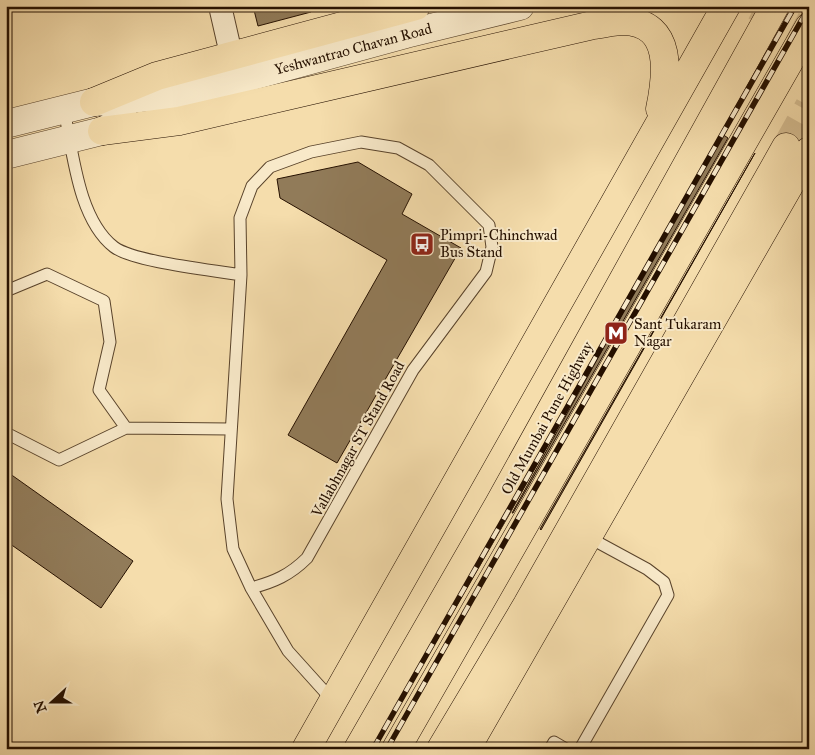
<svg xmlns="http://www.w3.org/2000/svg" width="815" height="755" viewBox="0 0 815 755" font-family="'IM FELL Great Primer',serif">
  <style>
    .building { fill: #917b59; stroke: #251000 }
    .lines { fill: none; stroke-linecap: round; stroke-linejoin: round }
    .tertiary-tunnel { stroke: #d6be92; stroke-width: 28; stroke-dasharray: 28 14; stroke-linecap: butt }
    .primary-tunnel { stroke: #d6be92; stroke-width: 28; stroke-dasharray: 28 14; stroke-linecap: butt }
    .service-casing { stroke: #59432b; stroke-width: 13 }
    .minor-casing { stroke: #59432b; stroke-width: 24 }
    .tertiary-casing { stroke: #59432b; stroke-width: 29 }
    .primary-casing { stroke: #251000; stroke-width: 29 }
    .trunk-casing { stroke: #251000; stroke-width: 29 }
    .service { stroke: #f8e9c9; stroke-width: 11 }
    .minor { stroke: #f8e9c9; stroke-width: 22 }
    .tertiary { stroke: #f8e9c9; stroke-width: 28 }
    .primary { stroke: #f5ddac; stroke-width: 28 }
    .trunk { stroke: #f5ddac; stroke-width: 28 }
    .rail-casing { stroke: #251000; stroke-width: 5.5 }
    .rail { stroke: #f8e9c9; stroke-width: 4; stroke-dasharray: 11; stroke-linecap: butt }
    .labels { text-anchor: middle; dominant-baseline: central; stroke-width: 4; stroke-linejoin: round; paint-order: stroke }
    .street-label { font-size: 15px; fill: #251000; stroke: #f8e9c9 }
    .poi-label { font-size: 15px; fill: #251000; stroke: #f8e9c9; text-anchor: start }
  </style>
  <rect width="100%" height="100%" fill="#f5ddac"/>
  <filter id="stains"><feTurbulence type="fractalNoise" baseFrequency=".004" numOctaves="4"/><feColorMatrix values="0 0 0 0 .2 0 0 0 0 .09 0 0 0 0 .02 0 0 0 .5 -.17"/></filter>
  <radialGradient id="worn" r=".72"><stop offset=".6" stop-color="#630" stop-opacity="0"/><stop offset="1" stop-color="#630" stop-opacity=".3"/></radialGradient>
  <path class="building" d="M253,6H310L311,12L258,26Z
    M722,134L728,138L513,513H512Z
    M755,153L541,530L540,529Z
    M358,162L412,194L402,214L461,248L337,463L288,435L387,260L280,198L277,179Z
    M6,471L133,561L101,608L6,541Z"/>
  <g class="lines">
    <path class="tertiary-tunnel" d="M755,6L809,34"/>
    <path class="primary-tunnel" d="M786,147L809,106"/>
    <g class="service-casing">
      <path id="service" d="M64,110C73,152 78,219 114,247C134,262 213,270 241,275L227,499L233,549L251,588L288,651L333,701
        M241,275L240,218L252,186L270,167L311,152L361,142L398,148L429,165L489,225L492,247L486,272L413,370L307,558C290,575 274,582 251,588
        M6,291L47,274L104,301L110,342L99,390L126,428
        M6,433L59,460L126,428L230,429
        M550,749L554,742L566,749
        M580,749L668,595L664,582L647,569L588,537"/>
    </g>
    <g class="minor-casing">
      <path id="minor" d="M220,6L231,54"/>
    </g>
    <g class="tertiary-casing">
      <path id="tertiary" d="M6,124L94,102L186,94L406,34L520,6
        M6,155L102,131L125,121"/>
    </g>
    <g class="primary-casing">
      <path id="primary" d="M94,102L157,76L416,6
        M102,131L179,121L593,25C603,24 614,21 624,21C674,23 667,75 660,109
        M306,749L726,6
        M441,749L527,605L786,147
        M466,749L809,151"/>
    </g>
    <g class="trunk-casing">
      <path id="trunk" d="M358,749L499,504L775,6
        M396,749L809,27"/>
    </g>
    <use href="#service" class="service"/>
    <use href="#minor" class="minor"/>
    <use href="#tertiary" class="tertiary"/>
    <use href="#primary" class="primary"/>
    <use href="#trunk" class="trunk"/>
    <g class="rail-casing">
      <path id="rail" d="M373,749L795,6
        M387,749L809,7"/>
    </g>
    <use href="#rail" class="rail"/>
  </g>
  <defs>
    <g id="bus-square" transform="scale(1.25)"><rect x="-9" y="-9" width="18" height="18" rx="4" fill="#8f2418" stroke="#f8e9c9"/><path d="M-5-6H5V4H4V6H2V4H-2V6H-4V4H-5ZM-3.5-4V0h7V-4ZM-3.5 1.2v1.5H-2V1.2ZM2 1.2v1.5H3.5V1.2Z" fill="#fff"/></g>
    <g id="metro-square" transform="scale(1.25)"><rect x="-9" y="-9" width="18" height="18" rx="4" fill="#8f2418" stroke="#f8e9c9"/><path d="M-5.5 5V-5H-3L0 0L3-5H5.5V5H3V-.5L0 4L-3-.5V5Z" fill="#fff"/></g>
  </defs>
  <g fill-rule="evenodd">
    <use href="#bus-square" x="422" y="244"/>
    <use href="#metro-square" x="616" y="333"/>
  </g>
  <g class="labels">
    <g class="street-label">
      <text transform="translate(353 49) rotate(-15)">Yeshwantrao Chavan Road</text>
      <text transform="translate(547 418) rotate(-61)">Old Mumbai Pune Highway</text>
      <text transform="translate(358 439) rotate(-61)">Vallabhnagar ST Stand Road</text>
    </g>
    <g class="poi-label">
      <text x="440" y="235">Pimpri-Chinchwad<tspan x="440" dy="17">Bus Stand</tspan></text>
      <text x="634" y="324">Sant Tukaram<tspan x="634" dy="17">Nagar</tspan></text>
    </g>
  </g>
  <rect width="815" height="755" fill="none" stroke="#f5ddac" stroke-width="25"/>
  <rect x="8" y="8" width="800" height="740" fill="none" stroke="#251000" stroke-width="2.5"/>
  <rect x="12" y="12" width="790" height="730" fill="none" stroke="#251000"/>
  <g transform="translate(52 702) rotate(249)" stroke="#f8e9c9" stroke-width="4" paint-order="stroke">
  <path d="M0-4L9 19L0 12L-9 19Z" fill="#251000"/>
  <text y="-8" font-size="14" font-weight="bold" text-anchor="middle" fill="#251000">N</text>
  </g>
  <rect width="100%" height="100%" filter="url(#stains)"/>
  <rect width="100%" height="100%" fill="url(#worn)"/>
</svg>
